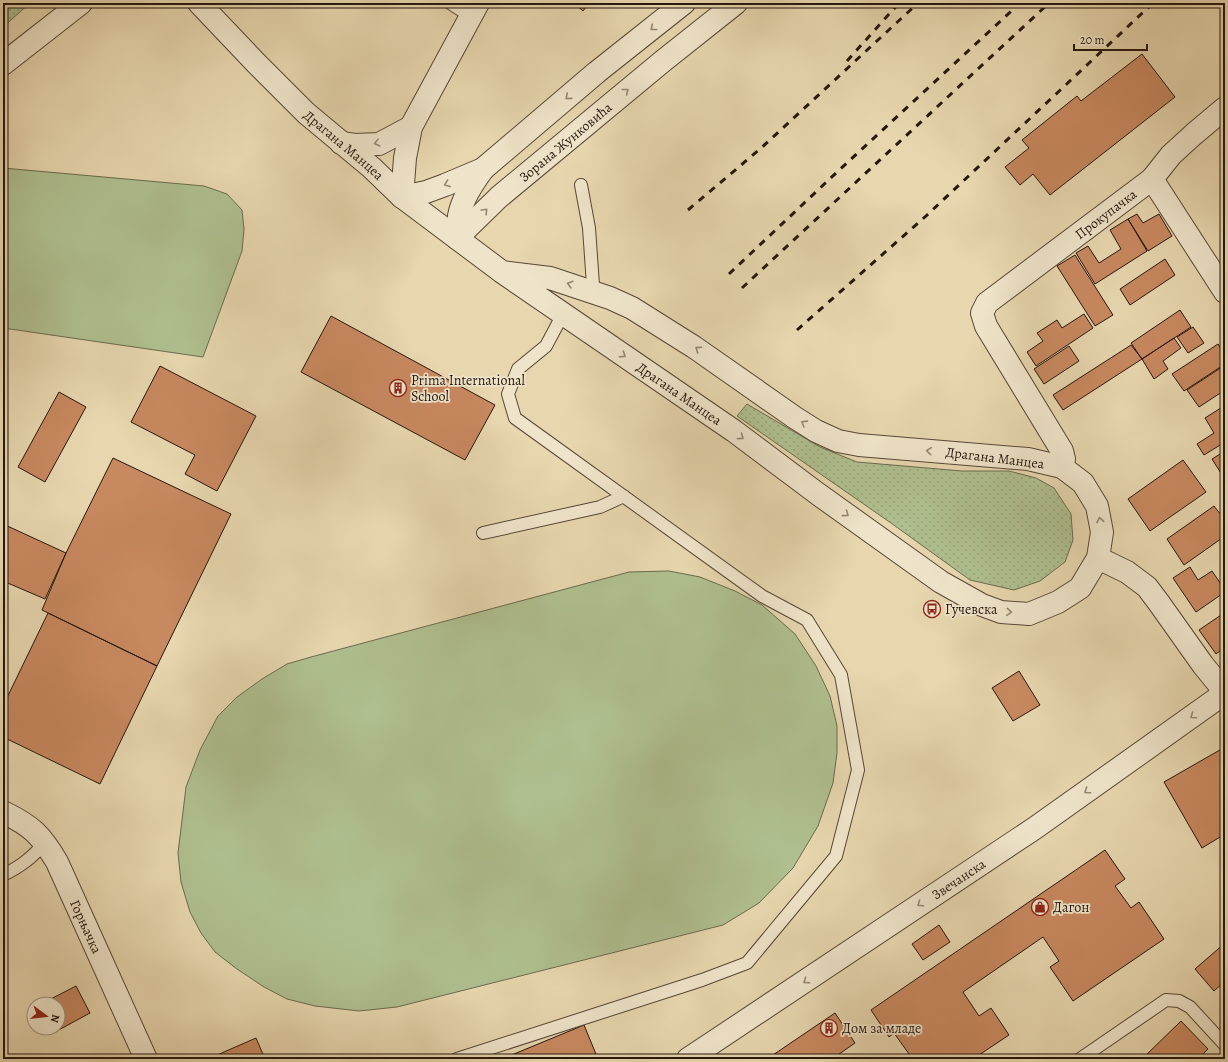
<svg xmlns="http://www.w3.org/2000/svg" width="1228" height="1062" viewBox="0 0 1228 1062" font-family="Alegreya,serif">
  <style>
    .green { fill: url(#green-dots); stroke: #6a6b4e }
    .pitch { fill: #afbf8f; stroke: #6a6b4e }
    .building { fill: #c88860; stroke: #25170e }
    .lines { fill: none; stroke-linecap: round; stroke-linejoin: round }
    .lane-casing { stroke: #564736; stroke-width: 14 }
    .street-casing { stroke: #564736; stroke-width: 24 }
    .lane { stroke: #efe4ca; stroke-width: 12 }
    .street { stroke: #efe4ca; stroke-width: 22 }
    .rail { stroke: #25170e; stroke-width: 3; stroke-dasharray: 7 7; stroke-linecap: butt }
    .oneway { stroke: #948875 }
    .labels { text-anchor: middle; dominant-baseline: central; stroke-width: 3.5; stroke-linejoin: round; paint-order: stroke }
    .street-label { font-size: 14px; fill: #25170e; stroke: #efe4ca }
    .poi-label { font-size: 14px; fill: #25170e; stroke: #efe4ca; text-anchor: start }
  </style>
  <defs>
    <pattern id="green-dots" width="8" height="8" patternUnits="userSpaceOnUse"><rect width="8" height="8" fill="#afbf8f"/><path d="M2 2h.1M6 6h.1" fill="none" stroke="#96a37a" stroke-width="1.8" stroke-linecap="round"/></pattern>
  </defs>
  <rect width="100%" height="100%" fill="#e7d6ae"/>
  <filter id="stains"><feTurbulence type="fractalNoise" baseFrequency=".005" numOctaves="4"/><feColorMatrix values="0 0 0 0 .2 0 0 0 0 .09 0 0 0 0 .02 0 0 0 .5 -.17"/></filter>
  <radialGradient id="worn" r=".72"><stop offset=".6" stop-color="#630" stop-opacity="0"/><stop offset="1" stop-color="#630" stop-opacity=".3"/></radialGradient>
  <path class="green" d="M3,3H30L3,27Z
    M747,404L820,447L857,462L962,471H1009L1036,478L1054,488L1071,514L1073,540L1065,562L1040,581L1014,590L970,580L891,523L737,416Z"/>
  <path class="pitch" d="M3,168L204,186L227,194L242,210L244,229L242,251L203,357L3,328Z
    M669,571L700,577L735,591L762,605L795,634L816,666L830,696L837,726V753L833,783L818,826L793,868L759,903L723,925L397,1007L359,1011L315,1006L287,999L264,987L237,969L215,952L201,933L190,912L181,882L178,853L186,787L200,750L218,716L237,697L262,679L287,664L311,657L629,572Z"/>
  <path class="building" d="M574,3H589L583,11Z
    M1142,54L1175,97L1050,195L1033,174L1020,185L1005,167L1029,148L1022,140L1077,96L1081,101Z
    M1137,214L1143,223L1159,214L1172,236L1148,251L1128,219Z
    M1128,219L1147,251L1095,284L1076,253L1088,246L1099,263L1121,249L1110,230Z
    M1075,255L1113,315L1095,326L1057,266Z
    M1165,259L1175,275L1130,305L1120,289Z
    M1180,310L1191,327L1142,359L1131,343Z
    M1084,314L1093,328L1036,366L1027,352L1043,341L1037,333L1057,320L1062,328Z
    M331,316L495,405L465,460L301,372Z
    M1193,327L1204,343L1188,353L1177,337Z
    M1174,338L1181,348L1163,361L1168,369L1154,379L1142,359Z
    M1218,344L1225,355V364L1184,391L1172,374Z
    M1131,345L1142,359L1063,410L1053,395Z
    M1069,346L1079,361L1044,384L1034,369Z
    M1225,365V390L1199,407L1187,390Z
    M160,366L256,416L217,491L185,474L195,455L131,422Z
    M59,392L86,407L45,482L18,467Z
    M1224,406L1225,442L1204,455L1197,444L1214,433L1205,418Z
    M3,417L7,427L3,429Z
    M1225,451V477L1224,478L1212,459Z
    M113,458L231,514L157,666L42,610L66,553Z
    M1183,460L1206,492L1150,531L1128,499Z
    M1214,506L1221,515L1225,512V536L1184,565L1167,539Z
    M3,524L66,553L45,599L3,581Z
    M1190,567L1198,580L1212,571L1225,590V592L1196,612L1173,578Z
    M48,613L157,666L100,784L3,737V706Z
    M1224,613L1225,632L1221,635L1225,641V647L1216,654L1199,630Z
    M1019,671L1040,705L1013,721L992,688Z
    M3,694L8,697L3,706Z
    M1225,747V834L1202,848L1164,782Z
    M1105,850L1125,879L1115,886L1131,908L1139,902L1164,939L1073,1001L1050,967L1059,961L1043,937L963,992L979,1016L991,1008L1009,1035L973,1059H902L909,1054L894,1033L889,1037L871,1010Z
    M939,925L950,942L923,960L912,944Z
    M1225,943V981L1214,991L1195,969Z
    M76,986L90,1013L55,1032L53,1028H58V1004H41Z
    M835,1013L855,1043L832,1059H767Z
    M1181,1021L1208,1049L1198,1059H1142Z
    M584,1025L598,1059H502Z
    M256,1038L265,1059H208Z"/>
  <g class="lines">
    <g class="lane-casing">
      <path id="lane" d="M450,3L470,16
        M581,185L589,228L593,285L596,293
        M483,533L600,507L624,496
        M3,875C22,866 32,857 45,843
        M457,1059L702,980L747,963L836,856L858,770L841,675L807,620L762,596L515,418L508,394L518,369L546,346L563,314
        M1080,1059L1166,1000L1179,1001L1190,1007L1225,1045"/>
    </g>
    <g class="street-casing">
      <g id="street">
        <path id="s1" d="M199,3L256,63L306,113L372,168L402,197L502,272L734,431L818,494L941,582L982,605L1001,612L1029,614L1058,602L1080,588L1098,558L1102,532L1097,506L1083,483L1062,467L1028,459L859,445L838,441L816,431L794,417L694,347L632,308L610,298L550,278L502,272"/>
        <path d="M3,64L81,3"/>
        <path d="M341,143L355,145L379,144L411,127"/>
        <path d="M1152,179L1225,292"/>
        <path d="M402,197L426,192L445,185L483,169L597,72L684,3"/>
        <path d="M402,197L405,158L411,127L478,3"/>
        <path id="s2" d="M457,238L499,197L663,61L736,3"/>
        <path d="M457,238C458,231 458,223 459,216C462,199 473,183 483,169"/>
        <path id="s3" d="M1062,467L1064,459L1062,451L986,326L982,313L987,303L995,297L1152,179L1171,155L1194,134L1225,108"/>
        <path d="M1098,558L1127,572L1147,587L1159,603L1203,665L1225,692"/>
        <path id="s4" d="M3,812C32,826 41,835 57,862L146,1059"/>
        <path id="s5" d="M688,1059L1035,828L1225,693"/>
      </g>
    </g>
    <use href="#lane" class="lane"/>
    <use href="#street" class="street"/>
    <path class="rail" d="M847,61L899,3
      M688,210L760,149L918,3
      M729,274L836,173L1020,3
      M742,288L1049,3
      M797,330L926,216L1153,3"/>
  </g>
  <defs><path id="oneway-chevron" d="M-2-3.5L2.5 0L-2 3.5" fill="none" stroke-width="1.6" stroke-linecap="round" stroke-linejoin="round"/></defs>
  <g class="oneway">
    <use href="#oneway-chevron" transform="translate(653 28) rotate(141)"/>
    <use href="#oneway-chevron" transform="translate(626 91) rotate(-39)"/>
    <use href="#oneway-chevron" transform="translate(568 97) rotate(140)"/>
    <use href="#oneway-chevron" transform="translate(377 143) rotate(166)"/>
    <use href="#oneway-chevron" transform="translate(447 184) rotate(159)"/>
    <use href="#oneway-chevron" transform="translate(485 211) rotate(-45)"/>
    <use href="#oneway-chevron" transform="translate(570 284) rotate(-163)"/>
    <use href="#oneway-chevron" transform="translate(698 349) rotate(-146)"/>
    <use href="#oneway-chevron" transform="translate(623 355) rotate(34)"/>
    <use href="#oneway-chevron" transform="translate(804 423) rotate(-148)"/>
    <use href="#oneway-chevron" transform="translate(741 437) rotate(37)"/>
    <use href="#oneway-chevron" transform="translate(929 451) rotate(-175)"/>
    <use href="#oneway-chevron" transform="translate(846 514) rotate(36)"/>
    <use href="#oneway-chevron" transform="translate(1100 520) rotate(-101)"/>
    <use href="#oneway-chevron" transform="translate(1009 612) rotate(4)"/>
    <use href="#oneway-chevron" transform="translate(1193 716) rotate(145)"/>
    <use href="#oneway-chevron" transform="translate(1087 791) rotate(145)"/>
    <use href="#oneway-chevron" transform="translate(920 904) rotate(146)"/>
    <use href="#oneway-chevron" transform="translate(806 981) rotate(146)"/>
  </g>
  <defs>
    <g id="building-ring" transform="scale(0.9)"><circle r="9.5" fill="#efe4ca" stroke="#8f2418" stroke-width="1.5"/><path d="M-4-6H4V6H1V3H-1V6H-4ZM-2.5-4.3h1.7v1.8h-1.7ZM.8-4.3h1.7v1.8H.8ZM-2.5-1h1.7V.8h-1.7ZM.8-1h1.7V.8H.8Z" fill="#8f2418"/></g>
    <g id="bus-ring" transform="scale(0.9)"><circle r="9.5" fill="#efe4ca" stroke="#8f2418" stroke-width="1.5"/><path d="M-5-6H5V4H4V6H2V4H-2V6H-4V4H-5ZM-3.5-4V0h7V-4ZM-3.5 1.2v1.5H-2V1.2ZM2 1.2v1.5H3.5V1.2Z" fill="#8f2418"/></g>
    <g id="shop-ring" transform="scale(0.9)"><circle r="9.5" fill="#efe4ca" stroke="#8f2418" stroke-width="1.5"/><path d="M-5-2.5h2.3a2.7 3.5 0 0 1 5.4 0H5L5.5 6h-11ZM-1.5-2.5h3a1.5 2.3 0 0 0-3 0Z" fill="#8f2418"/></g>
  </defs>
  <g fill-rule="evenodd">
    <use href="#building-ring" x="398" y="388"/>
    <use href="#bus-ring" x="932" y="609"/>
    <use href="#shop-ring" x="1040" y="907"/>
    <use href="#building-ring" x="829" y="1028"/>
  </g>
  <g class="labels">
    <g class="street-label">
      <text stroke="none"><textPath href="#s2" startOffset="145">Зорана Жунковића</textPath></text>
      <text stroke="none"><textPath href="#s1" startOffset="203">Драгана Манцеа</textPath></text>
      <text stroke="none"><textPath href="#s3" startOffset="336">Прокупачка</textPath></text>
      <text stroke="none"><textPath href="#s1" startOffset="621">Драгана Манцеа</textPath></text>
      <text transform="translate(995 458) rotate(7)">Драгана Манцеа</text>
      <text stroke="none"><textPath href="#s5" startOffset="325">Звечанска</textPath></text>
      <text stroke="none"><textPath href="#s4" startOffset="146">Горњачка</textPath></text>
    </g>
    <g class="poi-label">
      <text x="411" y="380">Prima International<tspan x="411" dy="16">School</tspan></text>
      <text x="945" y="609">Гучевска</text>
      <text x="1053" y="907">Дагон</text>
      <text x="842" y="1028">Дом за младе</text>
    </g>
  </g>
  <rect width="1228" height="1062" fill="none" stroke="#e7d6ae" stroke-width="16"/>
  <rect x="4" y="4" width="1220" height="1054" fill="none" stroke="#25170e" stroke-width="2"/>
  <rect x="8" y="8" width="1212" height="1046" fill="none" stroke="#25170e"/>
  <g transform="translate(46 1016) rotate(105)"><circle r="19" fill="#efe4ca" stroke="#9e927f"/>
  <path d="M0-3L7 15L0 10L-7 15Z" fill="#8f2418"/>
  <text y="-6" font-size="11" font-weight="bold" text-anchor="middle" fill="#25170e">N</text>
  </g>
  <path d="M1074 44v6h73v-6" fill="none" stroke="#25170e" stroke-width="2"/>
  <text x="1080" y="44" font-size="12" fill="#25170e" stroke="#efe4ca" stroke-width="3" paint-order="stroke">20 m</text>
  <rect width="100%" height="100%" filter="url(#stains)"/>
  <rect width="100%" height="100%" fill="url(#worn)"/>
</svg>
